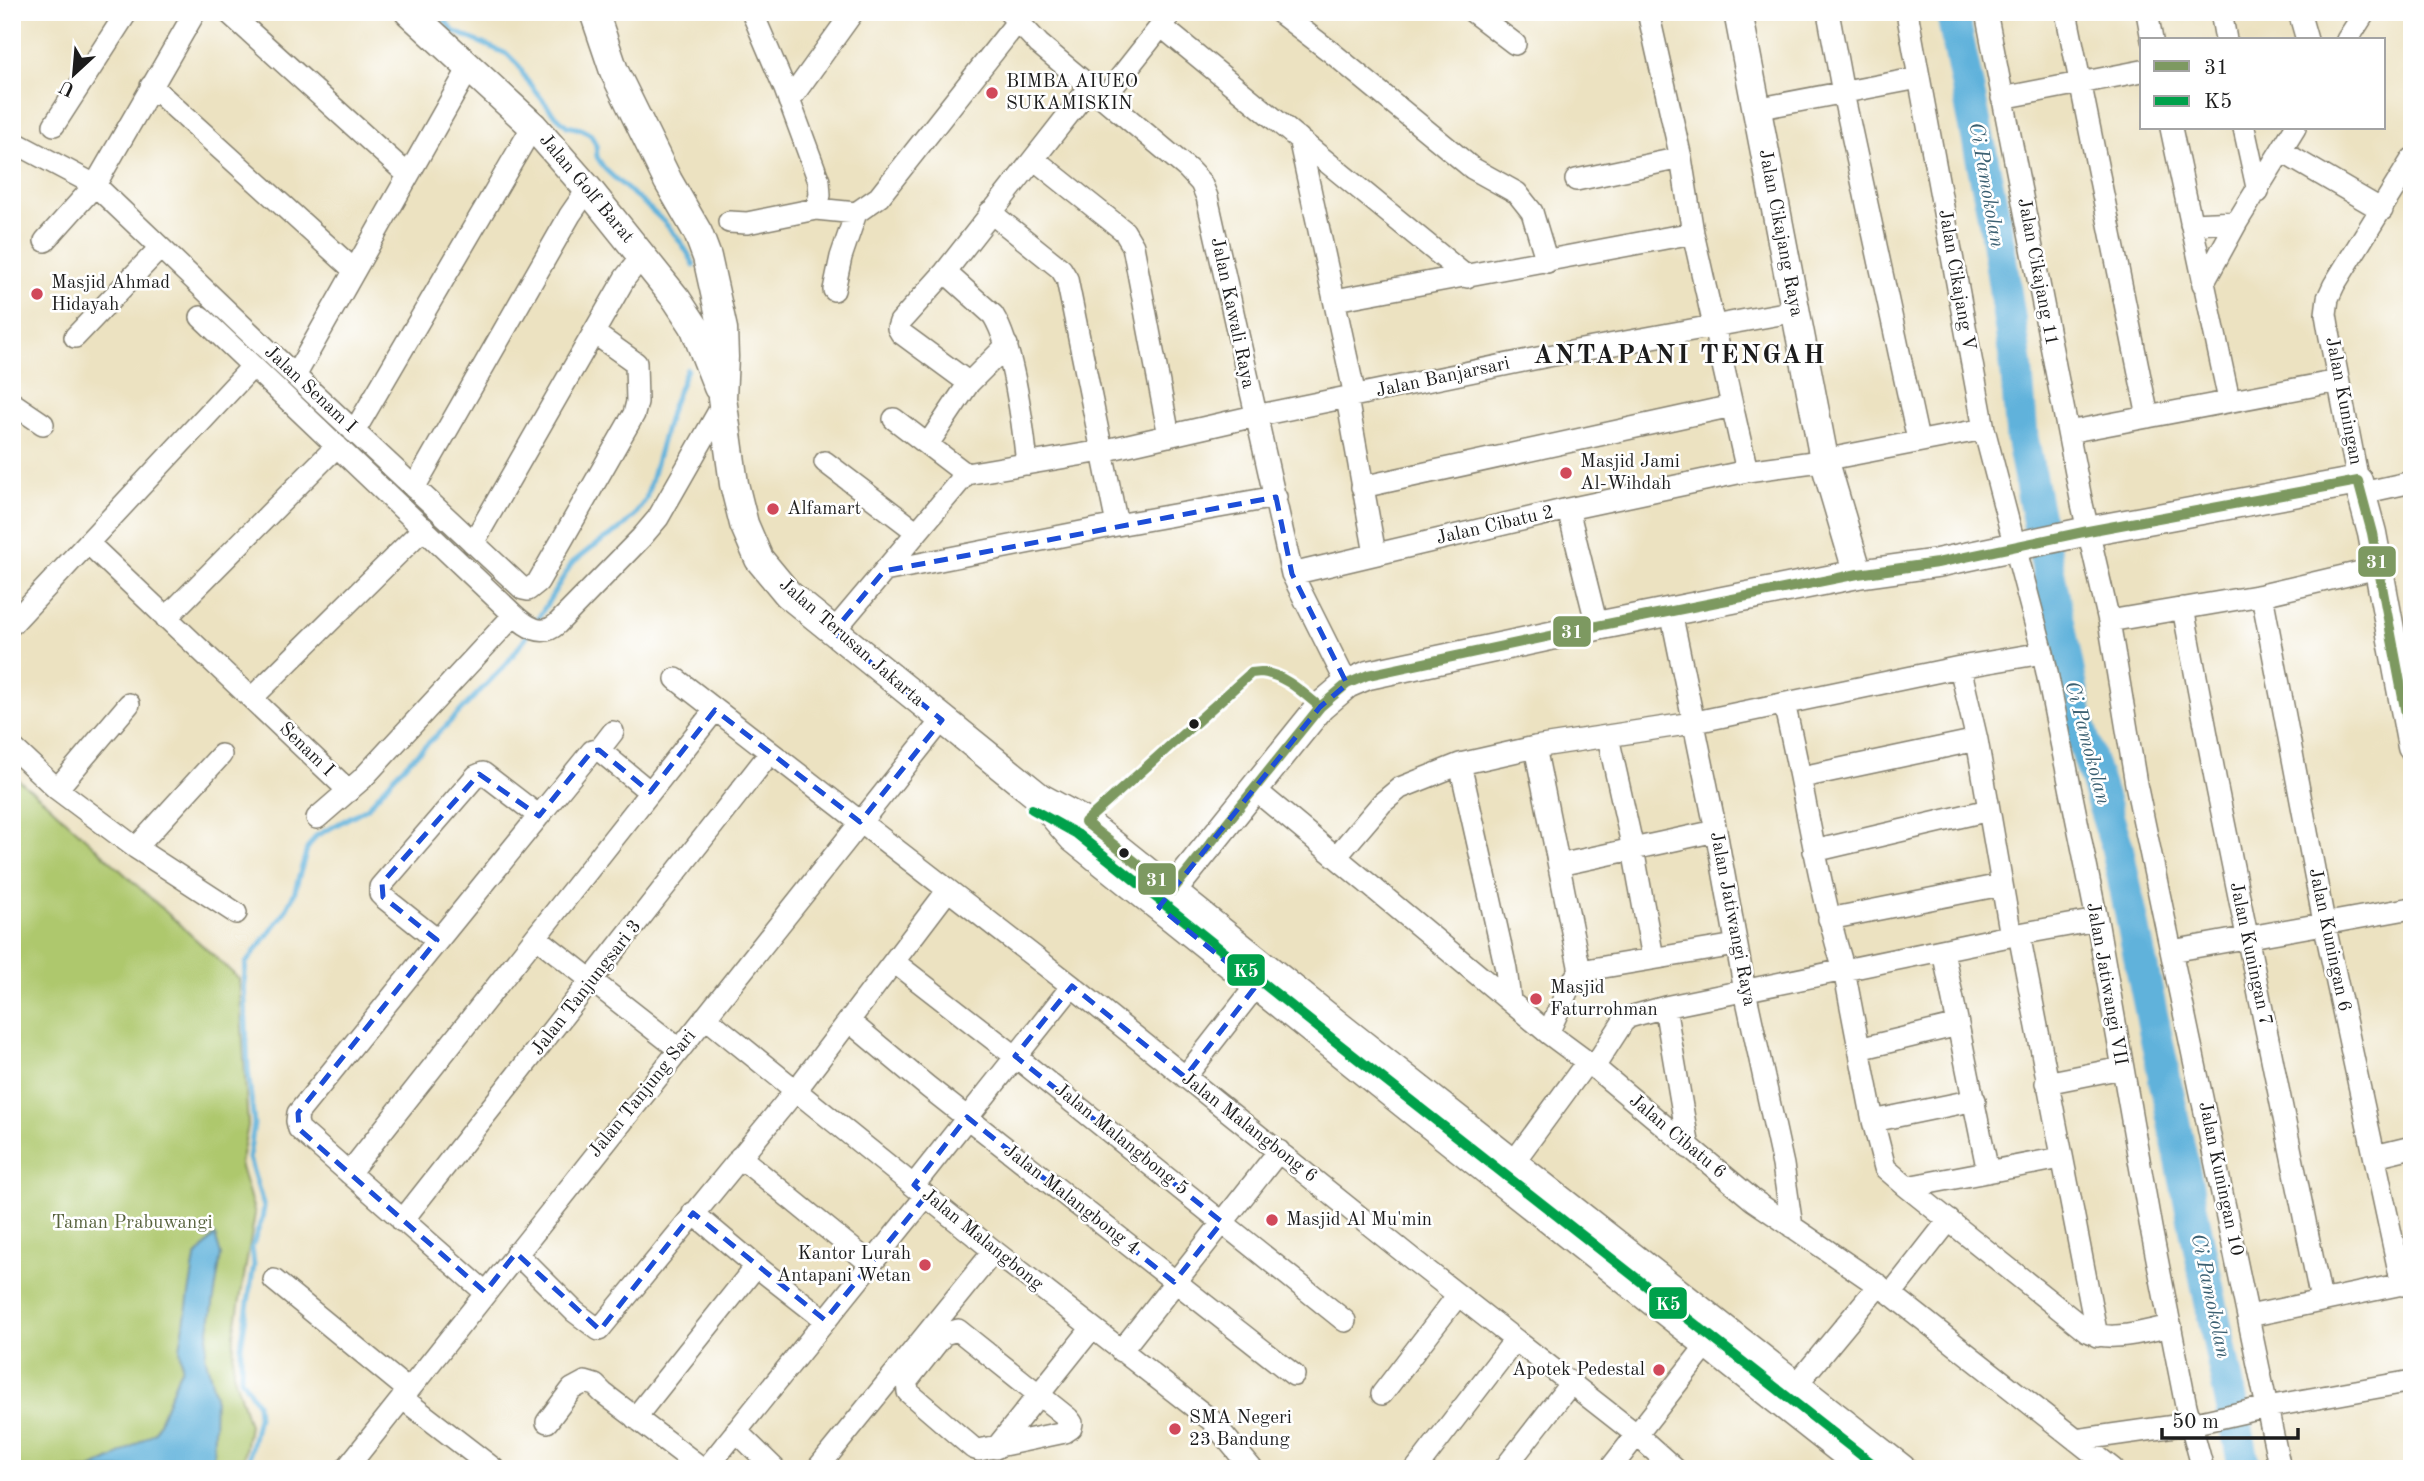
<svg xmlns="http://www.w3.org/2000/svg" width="2424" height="1481" viewBox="0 0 2424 1481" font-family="'Old Standard TT',serif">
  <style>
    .green { fill: #aec86d; stroke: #657244; stroke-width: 2 }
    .water { fill: #60b2db; stroke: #3e677c; stroke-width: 2 }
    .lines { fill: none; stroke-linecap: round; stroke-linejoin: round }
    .stream { stroke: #60b2db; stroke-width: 5 }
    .river { stroke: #60b2db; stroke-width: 33 }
    .minor-casing { stroke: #847f6e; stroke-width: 24 }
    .major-casing { stroke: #847f6e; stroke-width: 31 }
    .minor { stroke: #fff; stroke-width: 21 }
    .major { stroke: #fff; stroke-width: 28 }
    .bus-1-casing { stroke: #fff; stroke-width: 16 }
    .bus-2-casing { stroke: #fff; stroke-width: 16 }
    .bus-1 { stroke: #7d9961; stroke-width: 10 }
    .bus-2 { stroke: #00a14b; stroke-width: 10 }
    .marked { fill: none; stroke: #1d4ed8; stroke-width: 5; stroke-dasharray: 14 9; stroke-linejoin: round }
    .poi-dot { fill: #d1495b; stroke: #fff; stroke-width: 2.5 }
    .bus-dot { fill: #1c1c1c; stroke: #fff; stroke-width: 2.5 }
    .labels { text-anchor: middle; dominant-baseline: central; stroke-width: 5; stroke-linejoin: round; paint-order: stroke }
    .poi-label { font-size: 19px; fill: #1c1c1c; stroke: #fff; text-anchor: start }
    .street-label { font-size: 19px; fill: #1c1c1c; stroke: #fff }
    .park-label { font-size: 19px; fill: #56613c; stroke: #fff }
    .water-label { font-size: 21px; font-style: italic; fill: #3b6072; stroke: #fff }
    .district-label { font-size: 26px; font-weight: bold; letter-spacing: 2px; fill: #1c1c1c; stroke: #fff }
    .line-badge { stroke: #fff; stroke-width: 2.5 }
    .badge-label { font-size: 19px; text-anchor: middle; font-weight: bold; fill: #fff }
  </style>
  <rect width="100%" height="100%" fill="#fff"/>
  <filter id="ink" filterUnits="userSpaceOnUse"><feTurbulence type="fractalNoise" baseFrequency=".0143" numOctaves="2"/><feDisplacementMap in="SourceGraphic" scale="14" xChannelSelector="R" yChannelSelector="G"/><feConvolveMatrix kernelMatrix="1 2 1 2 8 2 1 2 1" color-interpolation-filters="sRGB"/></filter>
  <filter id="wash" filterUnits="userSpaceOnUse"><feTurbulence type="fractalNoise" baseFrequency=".00686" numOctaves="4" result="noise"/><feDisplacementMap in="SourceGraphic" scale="28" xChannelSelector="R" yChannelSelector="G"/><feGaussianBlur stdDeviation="1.57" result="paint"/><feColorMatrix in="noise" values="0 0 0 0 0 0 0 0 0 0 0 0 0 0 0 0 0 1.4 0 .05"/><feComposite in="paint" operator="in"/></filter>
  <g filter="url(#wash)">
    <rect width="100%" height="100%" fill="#ece2c1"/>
    <path class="green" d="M12,775L45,801L239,979L248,1126L240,1164L255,1214L234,1334L233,1372L249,1425L242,1469H12Z"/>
    <path class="water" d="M215,1235L221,1255L205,1355L215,1395L213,1467L210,1469H90L113,1458L155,1432L182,1366L180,1348L195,1258Z"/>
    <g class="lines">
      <path class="stream" d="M439,12L453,31L507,54L519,66L525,78L553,113L567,126L581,129L591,135L596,145L597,157L604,168C638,202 672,219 694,265
        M534,625L572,563L591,548L622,528L635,515L646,499L671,409L687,369
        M249,1469L250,1452L258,1417L257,1403L241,1378V1346L254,1265L252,1247L262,1219L264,1207L249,1158L254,1124L248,1070L244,982L246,963L283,915L294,894L307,849L316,836L367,808L398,772L446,726L507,663L529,633"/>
      <path class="river" d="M1952,12L1994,217L2016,363L2022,438L2079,726L2117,847L2245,1469"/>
    </g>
  </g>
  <g filter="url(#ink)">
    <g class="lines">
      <g class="minor-casing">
        <path id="minor" d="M228,12L408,175
          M752,12L785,89L819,181L820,195L816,209
          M1009,12L1039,44L1188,169L1201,183L1207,197L1292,574L1347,684
          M1279,12L1331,52L1472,168L1517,193L1532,212L1547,262
          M1473,12L1515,44
          M1648,12L1681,158L1693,233L1747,471
          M1828,12L1843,93L1918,440
          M1907,12L1984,429L2043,653L2097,920L2151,1228L2186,1406L2203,1469
          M1986,12L2082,504L2109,621L2136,784L2280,1469
          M2066,12L2148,417
          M2147,12L2152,40
          M2221,12L2226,40
          M2299,12L2307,40
          M1161,26L1467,277
          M2347,40L2365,12
          M151,86L354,270
          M1104,98L1172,12
          M2002,98L2142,71
          M789,101L853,12
          M1756,109L1919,78
          M54,125L127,12
          M2171,128L2229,400
          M2244,128L2258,192
          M1299,138L1355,396
          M12,141L95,185L295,376L523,589L528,590L538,582L634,414L637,402L636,363L594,333
          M2281,151L2382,210
          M1034,159L1124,231L1133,246L1169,436
          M1576,180L1681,158
          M990,212L1061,269L1067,279L1117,525
          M729,222L747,223L816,209L856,213L879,197L1025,12
          M2191,224L2237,222
          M45,241L95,185L195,12
          M945,272L993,315C1013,347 1023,425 1027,464
          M2203,284L2237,222L2295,128
          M834,290L841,257L856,213
          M1335,300L1693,233
          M201,317L514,615C526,626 542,638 557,624L641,538L658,518L723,404
          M75,337L160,248
          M295,376L469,68
          M969,383L901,333L898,328L900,322L945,272L1090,87
          M1347,398L1375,554
          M12,403L43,424
          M894,419L966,474
          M354,432L533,126
          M2068,432L2338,381
          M928,444L969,383L1007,345
          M825,462L917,532
          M966,474L1102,451L1255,416L1543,357L1796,311
          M2358,481L2329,332L2326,314L2328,298L2334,285L2412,159
          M1362,487L1732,406
          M414,488L570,215L588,189
          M2362,493L2412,482
          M1568,509L1597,626
          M88,543L349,791
          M473,543L625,278L642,256
          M884,571L1117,525L1276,497
          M1292,574L1568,509L1747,471L1813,462L1984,429
          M2262,595L2324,922L2402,1285
          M2183,608L2217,788L2321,1300
          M1671,612L1716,831L1745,991L1783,1165L1792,1227
          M166,618L337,446
          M2109,621L2262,595L2378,568
          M12,624L252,367
          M833,632L966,474
          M1960,667L1977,740L2011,936
          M676,679L1072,986L1416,1262L1637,1435L1675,1469
          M253,697L424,528
          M1784,704C1805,789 1816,876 1841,960
          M1608,737L1633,849L1653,958
          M12,747L57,789L136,848L236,913
          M1535,747L1580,971
          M599,750L650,792
          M1460,764L1506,969L1510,1000
          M1802,777L1977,740
          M57,789L129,704
          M1254,789L1548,1033L1594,1067L1753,1200L1891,1294L2113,1469
          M539,816L592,751L599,750L613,732
          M317,818L362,779L514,615
          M136,848L221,755
          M1814,851L1989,810
          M1336,857L1382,803L1400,788L1460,764L1535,747L1686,724L1960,667L2043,653
          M1559,865L1716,831
          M1829,919L2001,885
          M2019,934L2097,1336
          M536,937L679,1049
          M437,940L383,897L380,894V887L476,776L483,773L539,816L298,1113L297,1121L299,1129L485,1292
          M1943,951L1988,1172
          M2172,951L2412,908
          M894,962L1015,1056L1345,1321
          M1844,970L1873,1121L1885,1168L1907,1187
          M1665,1007L1689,1148
          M705,1017L994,1251L1211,1420L1252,1469
          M850,1022L928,1087L1294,1375
          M1548,1033L1571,983L1580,971L1736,945
          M1859,1049L1958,1025
          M1594,1067L1623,1022L1629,1017L1665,1007L2019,934L2097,920
          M1185,1077L1256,986
          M2046,1083L2122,1068
          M1873,1121L1975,1100
          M2375,1156L2412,1147
          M740,1157L871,1264
          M2061,1158L1907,1187L2087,1331C2111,1343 2145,1331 2171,1326
          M1513,1163L1587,1062
          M349,1173L715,710
          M914,1185L1072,986
          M693,1213L756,1266L825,1320
          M402,1221L770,753
          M516,1253L575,1312L599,1330L800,1085L948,890
          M274,1280L408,1390
          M1891,1294L1949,1220
          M2249,1316L2412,1282
          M958,1330L1068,1418L1072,1423L1071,1428L1065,1432L979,1450L973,1448L908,1392L907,1381L944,1334Z
          M1121,1351L1279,1151
          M1382,1394L1458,1295
          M1787,1396L1879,1285
          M402,1398L494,1469
          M635,1418L756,1266
          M547,1422L572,1389L585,1382L595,1385L603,1393L703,1469
          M736,1431L775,1469
          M2076,1440L2196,1423L2267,1407L2412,1381
          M996,1448L1092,1328
          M346,1469L942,720
          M706,1469L926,1196
          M817,1469L994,1251
          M1416,1469L1515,1340
          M1504,1469L1571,1383
          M1610,1469L1707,1345"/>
      </g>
      <g class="major-casing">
        <path id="major" d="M409,12L533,126L588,189L677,300L694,326L718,387
          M594,12L614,71L668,181L698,233L707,257L723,329L724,357L722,398L734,484L744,524L759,559L788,594L1039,797L1085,822L1344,1030L1902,1469
          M1738,12L1824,459L1858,574
          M1048,809L1073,838L1498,1179L1865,1469
          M1159,907L1320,707L1347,684L1368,675L1597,626L1858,574L1937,563L2088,531L2358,481L2372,533L2412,747"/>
      </g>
      <use href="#minor" class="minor"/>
      <use href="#major" class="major"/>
      <g class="bus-1-casing">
        <path id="bus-1" d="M2358,481L2372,533L2412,746
          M1261,672C1285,675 1302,692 1320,707L1172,891L1085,822L1251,673Z
          M1320,707L1347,684L1368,675L1597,626L1858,574L1937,563L2088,531L2358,481"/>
      </g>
      <g class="bus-2-casing">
        <path id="bus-2" d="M1032,809L1077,834L1335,1041L1879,1469"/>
      </g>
      <use href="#bus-1" class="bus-1"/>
      <use href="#bus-2" class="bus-2"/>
    </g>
  </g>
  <path class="marked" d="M1276,497L1292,574L1347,684L1320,707L1159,907L1256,986L1185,1077L1072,986L1015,1056L1222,1222L1174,1282L967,1117L914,1185L926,1196L825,1320L693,1213L600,1330L516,1253L485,1292L299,1129L298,1113L437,940L383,897L382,883L479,774L539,816L592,751L599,750L650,792L715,710L860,822L942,720L833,632L884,571Z"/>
  <g class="poi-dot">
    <circle cx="992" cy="93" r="7"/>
    <circle cx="37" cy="294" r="7"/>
    <circle cx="1566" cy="473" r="7"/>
    <circle cx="773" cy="509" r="7"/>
    <circle cx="1536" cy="999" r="7"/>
    <circle cx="1272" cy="1220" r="7"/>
    <circle cx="925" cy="1265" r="7"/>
    <circle cx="1659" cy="1370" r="7"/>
    <circle cx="1175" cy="1429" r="7"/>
  </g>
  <g class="bus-dot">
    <circle cx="1194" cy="724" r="6"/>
    <circle cx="1124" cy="853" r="6"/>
  </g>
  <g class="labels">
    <g class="poi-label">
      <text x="1006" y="82">BIMBA AIUEO<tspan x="1006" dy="22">SUKAMISKIN</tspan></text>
      <text x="51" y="283">Masjid Ahmad<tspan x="51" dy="22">Hidayah</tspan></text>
      <text x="1580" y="462">Masjid Jami<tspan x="1580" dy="22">Al-Wihdah</tspan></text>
      <text x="787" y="509">Alfamart</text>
      <text x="1550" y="988">Masjid<tspan x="1550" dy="22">Faturrohman</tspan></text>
      <text x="1286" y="1220">Masjid Al Mu'min</text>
      <text x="911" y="1254" text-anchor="end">Kantor Lurah<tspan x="911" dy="22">Antapani Wetan</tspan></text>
      <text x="1645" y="1370" text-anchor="end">Apotek Pedestal</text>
      <text x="1189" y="1418">SMA Negeri<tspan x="1189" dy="22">23 Bandung</tspan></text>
    </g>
    <g class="street-label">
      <text transform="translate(586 189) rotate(50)">Jalan Golf Barat</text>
      <text transform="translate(1780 233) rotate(79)">Jalan Cikajang Raya</text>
      <text transform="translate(2037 272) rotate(79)">Jalan Cikajang 11</text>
      <text transform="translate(1956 280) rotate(80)">Jalan Cikajang V</text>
      <text transform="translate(1232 313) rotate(78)">Jalan Kawali Raya</text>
      <text transform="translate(1443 378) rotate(-12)">Jalan Banjarsari</text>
      <text transform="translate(310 390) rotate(43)">Jalan Senam I</text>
      <text transform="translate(2343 401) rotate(79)">Jalan Kuningan</text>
      <text transform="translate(1495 526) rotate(-13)">Jalan Cibatu 2</text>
      <text transform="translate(851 643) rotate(41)">Jalan Terusan Jakarta</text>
      <text transform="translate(306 750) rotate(44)">Senam I</text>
      <text transform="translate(1732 919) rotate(79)">Jalan Jatiwangi Raya</text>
      <text transform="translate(2329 940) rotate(78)">Jalan Kuningan 6</text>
      <text transform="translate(2250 954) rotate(78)">Jalan Kuningan 7</text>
      <text transform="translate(2106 984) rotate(80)">Jalan Jatiwangi VII</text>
      <text transform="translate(587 988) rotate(-52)">Jalan Tanjungsari 3</text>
      <text transform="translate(643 1094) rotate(-51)">Jalan Tanjung Sari</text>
      <text transform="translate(1249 1128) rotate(38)">Jalan Malangbong 6</text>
      <text transform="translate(1677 1137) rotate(40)">Jalan Cibatu 6</text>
      <text transform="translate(1121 1140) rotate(39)">Jalan Malangbong 5</text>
      <text transform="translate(2220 1179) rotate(78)">Jalan Kuningan 10</text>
      <text transform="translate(1071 1200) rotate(38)">Jalan Malangbong 4</text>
      <text transform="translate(982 1240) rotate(39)">Jalan Malangbong</text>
    </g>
    <g class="park-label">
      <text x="132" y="1223">Taman Prabuwangi</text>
    </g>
    <g class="water-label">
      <text transform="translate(1986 185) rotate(80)">Ci Pamokolan</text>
      <text transform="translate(2087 743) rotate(75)">Ci Pamokolan</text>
      <text transform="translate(2210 1296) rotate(78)">Ci Pamokolan</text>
    </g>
    <g class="district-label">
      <text x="1680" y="356">ANTAPANI TENGAH</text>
    </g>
  </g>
  <g class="line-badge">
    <rect x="2357" y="545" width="40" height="33" rx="7" fill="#7d9961"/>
    <rect x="1552" y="615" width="40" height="33" rx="7" fill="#7d9961"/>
    <rect x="1137" y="862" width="40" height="34" rx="7" fill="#7d9961"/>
    <rect x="1226" y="953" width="40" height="34" rx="7" fill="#00a14b"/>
    <rect x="1648" y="1286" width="40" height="34" rx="7" fill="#00a14b"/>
  </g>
  <g class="badge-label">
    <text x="2377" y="568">31</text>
    <text x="1572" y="638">31</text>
    <text x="1157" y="886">31</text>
    <text x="1246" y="977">K5</text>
    <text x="1668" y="1310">K5</text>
  </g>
  <rect width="2424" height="1481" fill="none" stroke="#fff" stroke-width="42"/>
  <rect x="2140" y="38" width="245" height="91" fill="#ffffff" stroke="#a4a4a4" stroke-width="2"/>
  <rect x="2154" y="61" width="35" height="10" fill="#7d9961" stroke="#a4a4a4" stroke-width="2"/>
  <text x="2204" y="74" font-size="21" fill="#1c1c1c">31</text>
  <rect x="2154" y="96" width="35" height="10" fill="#00a14b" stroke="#a4a4a4" stroke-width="2"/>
  <text x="2204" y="108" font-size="21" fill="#1c1c1c">K5</text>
  <g transform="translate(74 74) rotate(206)" stroke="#ffffff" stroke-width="5" paint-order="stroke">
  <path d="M0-5L12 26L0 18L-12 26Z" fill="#1c1c1c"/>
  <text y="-10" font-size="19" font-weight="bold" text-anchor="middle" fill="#1c1c1c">U</text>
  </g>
  <path d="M2162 1428v10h136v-10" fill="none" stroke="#1c1c1c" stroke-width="3.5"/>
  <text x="2172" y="1428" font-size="21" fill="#1c1c1c" stroke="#ffffff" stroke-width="5" paint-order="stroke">50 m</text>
</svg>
